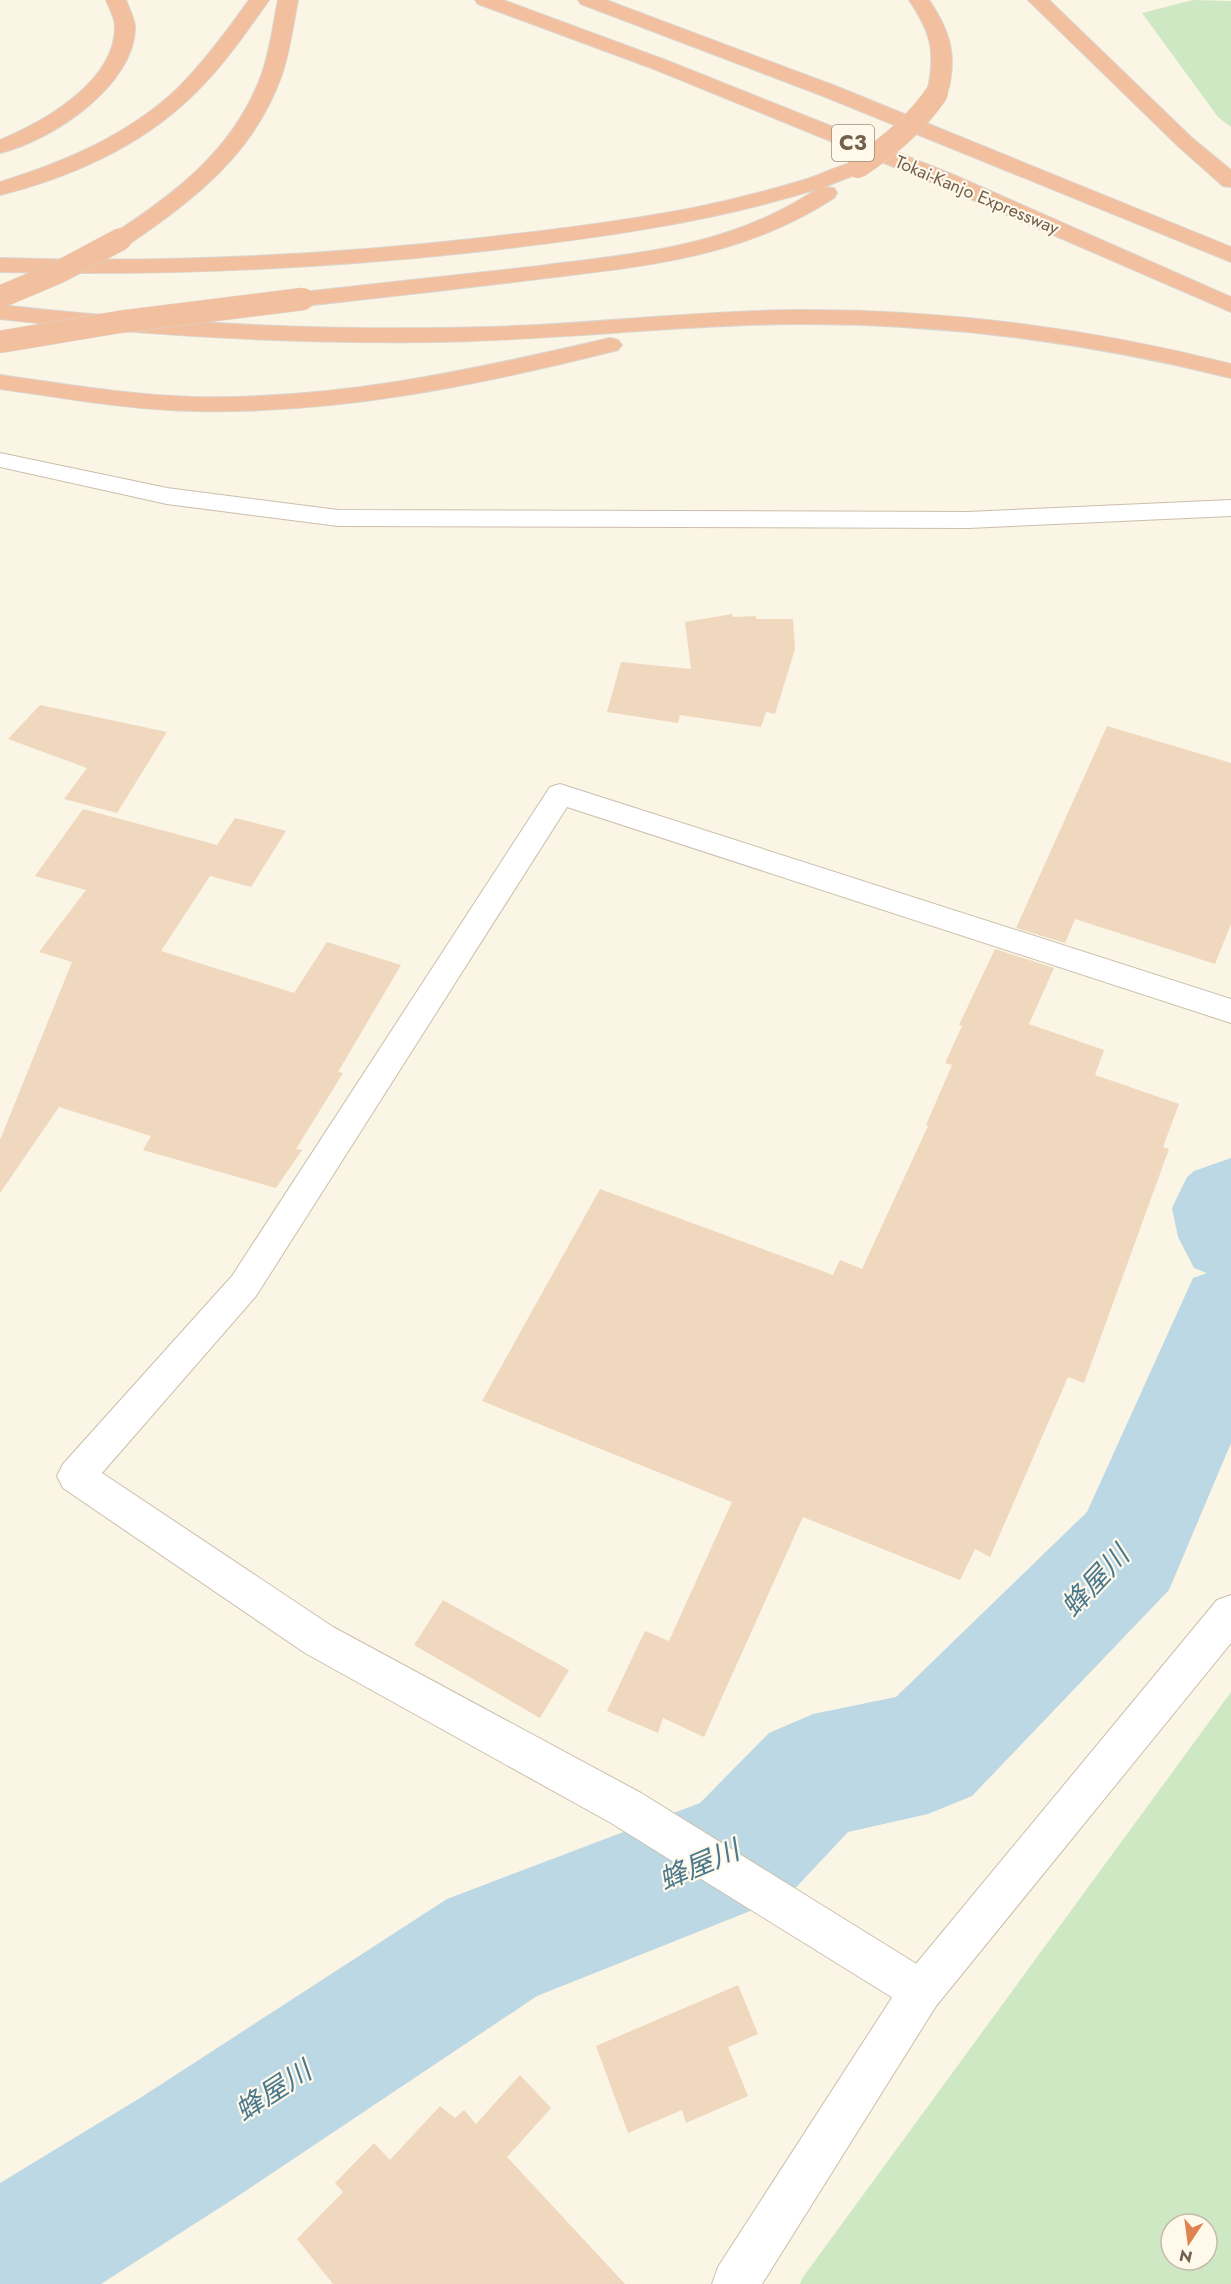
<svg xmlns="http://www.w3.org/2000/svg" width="1231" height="2284" viewBox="0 0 1231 2284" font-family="Jost,'Noto Sans JP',sans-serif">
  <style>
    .green { fill: #cee8c4; fill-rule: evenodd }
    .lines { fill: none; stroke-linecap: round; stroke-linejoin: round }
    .river { fill: #bbd8e4; fill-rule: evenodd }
    .building { fill: #efd8be }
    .minor-casing { stroke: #ccbeac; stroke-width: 2 }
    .tertiary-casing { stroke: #ccbeac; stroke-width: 2 }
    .motorway-casing { stroke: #dbd5d0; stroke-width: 2 }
    .minor { fill: #fff; fill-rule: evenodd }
    .tertiary { fill: #fff; fill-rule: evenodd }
    .motorway { fill: #f2c09f; fill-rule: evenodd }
    .motorway-bridge-casing { stroke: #dbd5d0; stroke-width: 23; stroke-linecap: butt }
    .motorway-bridge { stroke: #f2c09f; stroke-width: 22 }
    .labels { text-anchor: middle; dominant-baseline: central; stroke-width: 4.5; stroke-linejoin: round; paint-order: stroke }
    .far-street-label { font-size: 18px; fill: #735f4b; stroke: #fef9eb }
    .shield { fill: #fef9eb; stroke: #9d8d7b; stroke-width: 1.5 }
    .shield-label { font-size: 21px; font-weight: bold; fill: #735f4b }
    .near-water-label { font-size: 28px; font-style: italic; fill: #4a788c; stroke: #fef9eb }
  </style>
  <rect width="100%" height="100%" fill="#fbf5e5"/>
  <path class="green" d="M1193,0L1231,1V127L1218,117L1142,13Z
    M1231,1692V2284H800L803,2277ZM1171,2224H1207V2260H1171Z"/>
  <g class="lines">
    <path class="river" d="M1231,1158V1443L1169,1590L972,1796L928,1814L848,1832L788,1896L537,1996L238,2196L101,2284H0V2183L140,2098L447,1899L700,1803L769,1733L813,1714L896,1697L1087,1512L1193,1278L1207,1273L1194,1268L1178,1237L1172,1208L1187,1177L1194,1171Z"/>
  </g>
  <path class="building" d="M732,614L733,617L756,616V619H793L795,649L775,714L766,712L761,727L680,715L678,723L607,712L621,662L691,669L685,622Z
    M40,705L167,732L117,813L64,799L87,768L8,739Z
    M1107,726L1231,763V924L1215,964L1075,919L1065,943L1016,928Z
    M83,809L217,845L235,818L286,831L251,887L210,876L161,951L294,993L327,942L401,965L338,1072L343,1073L296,1149L302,1150L276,1188L143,1150L151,1136L59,1107L0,1193V1140L72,962L39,952L86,890L35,876Z
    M995,949L1054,968L1029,1024L1104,1050L1095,1075L1179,1104L1163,1147L1169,1149L1084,1383L1068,1377L990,1557L975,1549L960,1580L803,1517L704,1737L663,1718L658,1733L607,1711L645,1631L669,1641L732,1502L482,1401L600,1189L833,1275L840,1260L862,1269L928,1126L926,1125L952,1065L945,1063L962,1026L959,1025Z
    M443,1600L569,1670L540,1718L414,1645Z
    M738,1985L758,2034L728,2047L748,2096L686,2123L682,2110L628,2133L596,2046Z
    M520,2075L551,2108L507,2157L625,2284H333L297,2239L343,2192L335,2183L374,2143L390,2160L440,2106L455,2118L464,2110L476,2124Z"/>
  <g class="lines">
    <g class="minor-casing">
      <path id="minor" d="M0,453L167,488L338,510L968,512L1231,500V516L968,528L338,526L167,504L0,467Z
        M560,784L1231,999V1023L567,807L256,1296L102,1473L333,1627L641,1793L936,1976L943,1991L936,2006L921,2013L906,2006L611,1823L305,1653L63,1488L57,1476L63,1464L232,1276L550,787Z"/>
    </g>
    <g class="tertiary-casing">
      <path id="tertiary" d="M1231,1595V1643L936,2006L762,2284H712L718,2267L906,1976L1217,1600Z"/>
    </g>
    <g class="motorway-casing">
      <path id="motorway" d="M106,0H126C129,8 134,18 135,26C136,85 51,141 0,153V140C44,122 116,81 115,26C115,18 109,8 106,0Z
        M249,0H269C245,34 221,69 191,97C139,147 69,178 0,195V182C64,162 127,136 177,89C204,62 227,31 249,0Z
        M278,0H298C293,25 290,52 281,77C254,153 194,200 129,244L121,246L113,244L110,239L113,234C176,193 234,149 261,76C270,52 273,25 278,0Z
        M475,0H503L668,61L954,175L1231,297V312L938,185L654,69L478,4Z
        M578,0H606L838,87L1231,247V262L823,96L581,4Z
        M909,0H929C945,24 955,45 951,75C950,83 949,91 944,97H930L927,93C936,53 932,34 909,0Z
        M1028,0H1049L1192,138L1231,170V187L1223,186L1178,146Z
        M858,161L865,163L869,167L865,171L824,187L834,188L837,193L834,198C742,258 645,266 538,279C460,289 382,297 303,306L295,304L292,299L295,294L303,292C382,283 460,275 539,266C640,253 730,247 817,189C709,223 597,238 484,251C323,269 162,276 0,272V258C161,263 321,256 481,238C550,230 619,222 688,209C728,201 768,191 807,179C824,173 840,165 858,161Z
        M0,305C163,323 326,332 490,327C592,324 693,311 794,310C942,309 1088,328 1231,364V378C1087,342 943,323 794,324C672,325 550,341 428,342C285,344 142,335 0,319Z
        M610,338L618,340L622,345L618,350C479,385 339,414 195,411C130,410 65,398 0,389V375C64,384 129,395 194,397C336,400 472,370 610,338Z"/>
    </g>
    <use href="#minor" class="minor"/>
    <use href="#tertiary" class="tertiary"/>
    <use href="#motorway" class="motorway"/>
    <g class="motorway-bridge-casing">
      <path id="motorway-bridge" d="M858,167C889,146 916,124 937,93
        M0,297L57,273L121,239
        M0,342L119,322L303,299"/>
    </g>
    <use href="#motorway-bridge" class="motorway-bridge"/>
  </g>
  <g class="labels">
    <g class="far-street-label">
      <text transform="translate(977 195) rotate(23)">Tokai-Kanjo Expressway</text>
    </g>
    <rect class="shield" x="832" y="125" width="42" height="36" rx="4.5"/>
    <g class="shield-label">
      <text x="853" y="143">C3</text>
    </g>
    <g class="near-water-label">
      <text transform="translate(1095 1581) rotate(-47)">蜂屋川</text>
      <text transform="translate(699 1865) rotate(-23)">蜂屋川</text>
      <text transform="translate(273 2091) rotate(-33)">蜂屋川</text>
    </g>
  </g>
  <g transform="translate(1189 2242) rotate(193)"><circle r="28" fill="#fef9eb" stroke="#c6bbab" stroke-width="1.5"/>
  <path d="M0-4.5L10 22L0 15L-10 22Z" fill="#df8350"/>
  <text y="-9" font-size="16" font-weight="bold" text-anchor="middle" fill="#735f4b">N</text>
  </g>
</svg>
